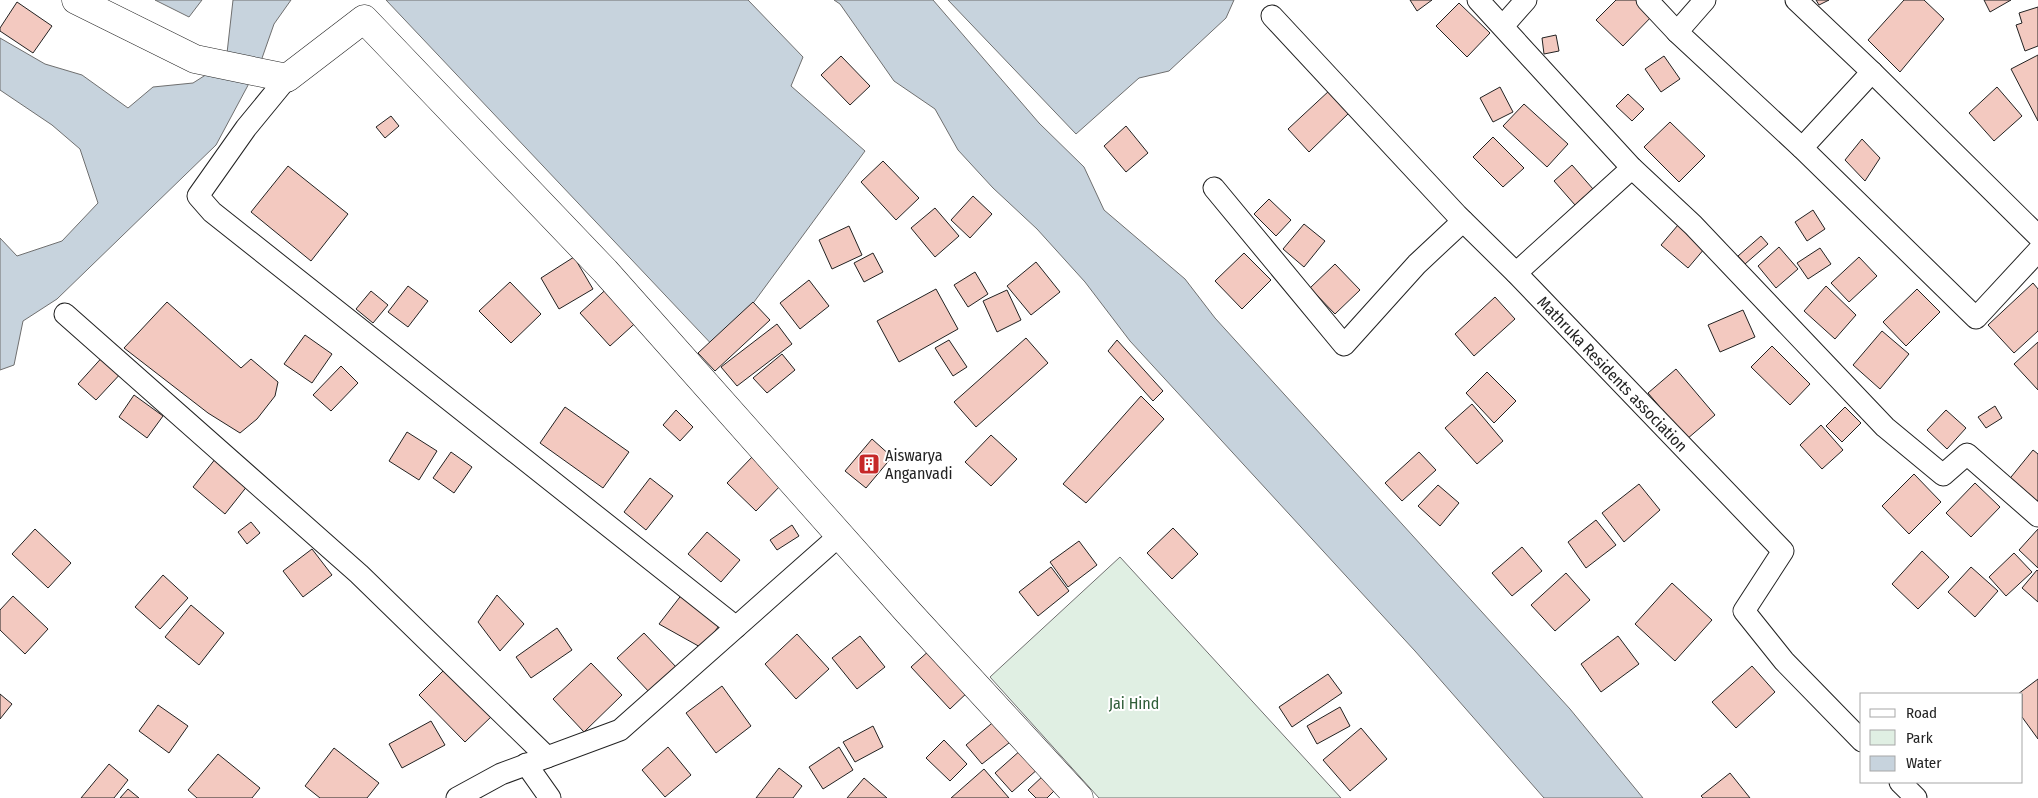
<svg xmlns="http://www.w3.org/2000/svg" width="2038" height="798" viewBox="0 0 2038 798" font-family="'Fira Sans Condensed',sans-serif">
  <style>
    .green { fill: #e0efe3; stroke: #6f6f6f }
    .water { fill: #c7d3dd; stroke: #6f6f6f }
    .building { fill: #f3c9c0; stroke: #222 }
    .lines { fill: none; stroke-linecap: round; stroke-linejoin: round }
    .minor-casing { stroke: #222; stroke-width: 23 }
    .secondary-casing { stroke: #222; stroke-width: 29 }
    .minor { stroke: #fff; stroke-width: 21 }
    .secondary { stroke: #fff; stroke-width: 28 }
    .labels { text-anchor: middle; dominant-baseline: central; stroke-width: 4; stroke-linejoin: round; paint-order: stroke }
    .street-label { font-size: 16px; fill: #222; stroke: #fff }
    .poi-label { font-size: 16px; fill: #222; stroke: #fff; text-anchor: start }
    .park-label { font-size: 16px; fill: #2f5e38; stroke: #fff }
  </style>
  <rect width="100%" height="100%" fill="#fff"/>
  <path class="green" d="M1120,557L1341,798H1099L990,677Z"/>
  <path class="water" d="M155,0H202L189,17Z
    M233,0H291L274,24L261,61L216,145L57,299L23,321L14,365L0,370V238L17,256L62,241L98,203L80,149L52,125L0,90V38L45,64L82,75L128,108L153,87L193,83L226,62Z
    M386,0H748L803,57L791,86L865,151L718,351Z
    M834,0H933L1039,123L1084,167L1104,210L1185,279L1215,318L1570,709L1643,798H1544L1415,651L1130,341L1085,282L1037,229L993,188L958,150L935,109L894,81L840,4Z
    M948,0H1234L1226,18L1169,71L1139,78L1076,134Z"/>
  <path class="building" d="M1410,0H1432L1417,11Z
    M1616,0H1642L1655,13L1623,46L1596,20Z
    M1816,0H1829L1819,5Z
    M1904,0H1924L1944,19L1900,72L1868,40Z
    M1984,0H2011L1990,12Z
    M17,2L52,26L33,53L0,31V28Z
    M1459,3L1490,33L1467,57L1436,26Z
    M2038,7V46L2025,51L2016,25L2022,23L2019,13Z
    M1556,35L1559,51L1544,54L1542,38Z
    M2038,55V121L2011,69Z
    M841,56L870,86L850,105L821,75Z
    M1664,56L1680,79L1661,92L1645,69Z
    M1500,87L1513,112L1493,122L1480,98Z
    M1997,87L2022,116L1994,141L1969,113Z
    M1330,90L1351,111L1309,152L1288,129Z
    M1628,94L1644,109L1632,121L1616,106Z
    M1524,104L1568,144L1547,167L1503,126Z
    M391,116L399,126L385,138L376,127Z
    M1670,122L1705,156L1679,182L1644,147Z
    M1126,126L1148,153L1126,172L1104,146Z
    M1493,137L1524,168L1503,187L1473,157Z
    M1862,139L1880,158L1865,181L1845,160Z
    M883,161L919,198L896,220L861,182Z
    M1572,165L1593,189L1575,205L1554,181Z
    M288,166L348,214L311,261L251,212Z
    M973,196L992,214L970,238L951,220Z
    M1269,199L1291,220L1276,236L1254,214Z
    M935,208L959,236L935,257L911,228Z
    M1813,210L1825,229L1807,241L1795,222Z
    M1304,224L1325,241L1304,267L1283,249Z
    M1678,225L1705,248L1688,268L1661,245Z
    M849,226L862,255L832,269L819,240Z
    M1761,236L1768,244L1745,264L1738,256Z
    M1779,247L1798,269L1776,288L1758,266Z
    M1820,248L1831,264L1808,279L1797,263Z
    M873,253L883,272L864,282L854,263Z
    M1244,253L1271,280L1242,309L1215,281Z
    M574,257L593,289L559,309L541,278Z
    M1859,257L1877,276L1849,302L1831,283Z
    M1036,262L1060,292L1031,315L1007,286Z
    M1335,264L1360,290L1335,314L1310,288Z
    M975,272L988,294L968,307L954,285Z
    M809,280L829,306L800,329L780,303Z
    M510,282L541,314L511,343L479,311Z
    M2033,283L2038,289V331L2014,353L1988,325Z
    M612,284L642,317L610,346L580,313Z
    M408,286L428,301L408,327L388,312Z
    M1826,286L1856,315L1835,339L1804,311Z
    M936,289L958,329L899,362L877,321Z
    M1917,289L1940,312L1906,346L1883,322Z
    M1007,290L1021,320L997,332L983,301Z
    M371,291L388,305L373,323L356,309Z
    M1495,297L1515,319L1474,356L1455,334Z
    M167,302L241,368L251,359L278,382L275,396L257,419L240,433L208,413L124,348Z
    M753,302L770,320L715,371L698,353Z
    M1743,310L1755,337L1720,352L1708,325Z
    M777,324L792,344L737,386L721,367Z
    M1882,331L1909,354L1880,389L1853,365Z
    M305,335L332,354L312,383L284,364Z
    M1026,338L1048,363L976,427L954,402Z
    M949,340L967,367L953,376L935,348Z
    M1117,340L1163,391L1153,401L1108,351Z
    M2038,342V390L2014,364Z
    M1772,346L1810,384L1790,405L1751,367Z
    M106,353L124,370L96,400L78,384Z
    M782,354L795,370L767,393L753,378Z
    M341,366L358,383L331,411L313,395Z
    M1676,369L1715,415L1687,439L1648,393Z
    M1487,372L1516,401L1494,423L1466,393Z
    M134,395L163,416L147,438L119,417Z
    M1141,396L1164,419L1086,503L1063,484Z
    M1472,404L1503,441L1477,464L1445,428Z
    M1995,406L2002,418L1986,428L1978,417Z
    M565,407L629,452L603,488L540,443Z
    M1845,407L1861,423L1842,442L1826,426Z
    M676,410L693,427L680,441L663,425Z
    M1946,410L1966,428L1947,449L1927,430Z
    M1821,425L1843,450L1822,469L1800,445Z
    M407,432L437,451L419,480L389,461Z
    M991,435L1017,459L991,486L965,462Z
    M872,439L892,457L866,488L845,471Z
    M2033,450L2038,454V500L2035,504L2007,482Z
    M451,452L472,467L454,493L433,478Z
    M1419,452L1436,470L1402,501L1385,483Z
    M753,456L782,484L756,511L727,483Z
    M216,458L248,485L225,514L193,487Z
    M1914,474L1941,502L1909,534L1882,506Z
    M650,478L673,496L646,530L624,512Z
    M1975,483L2000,507L1971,537L1946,513Z
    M1639,484L1660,510L1624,542L1602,513Z
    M1438,485L1459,503L1440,526L1418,506Z
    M1596,520L1616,545L1586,568L1568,542Z
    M251,522L260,533L247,544L238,532Z
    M792,525L799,536L777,550L770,540Z
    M1173,528L1198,554L1172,579L1147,553Z
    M35,529L71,563L48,588L12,554Z
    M2038,529V568L2019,550Z
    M707,532L740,560L721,582L688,554Z
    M1079,541L1097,565L1068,587L1050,562Z
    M1522,547L1542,571L1512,596L1492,573Z
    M312,549L332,575L303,597L283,571Z
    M1922,551L1949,577L1918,609L1892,584Z
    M2014,553L2032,572L2006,596L1989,577Z
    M1051,567L1069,591L1038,616L1019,592Z
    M1971,567L1998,591L1975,617L1948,592Z
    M2037,570L2038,571V602L2022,588Z
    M1566,573L1590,600L1555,631L1531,605Z
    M163,575L188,598L160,629L135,607Z
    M1672,583L1712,620L1675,661L1635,624Z
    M683,593L722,622L702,648L659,624Z
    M497,595L524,624L500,651L478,622Z
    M13,596L48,629L25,654L0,630V610Z
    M191,605L224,633L199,665L165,637Z
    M557,628L572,650L531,678L516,657Z
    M644,633L677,668L651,694L617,658Z
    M797,634L829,669L796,699L765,664Z
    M860,636L885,667L857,689L832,658Z
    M1618,636L1639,664L1601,692L1581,664Z
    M931,649L970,690L950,709L911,667Z
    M591,663L622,695L584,732L553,699Z
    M1752,666L1775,692L1736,728L1712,702Z
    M447,667L493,715L465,742L419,695Z
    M1328,674L1342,693L1292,727L1279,707Z
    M2038,679V739L2022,717V694H2018Z
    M722,686L751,726L716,753L686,713Z
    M0,694L12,704L0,719Z
    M158,705L188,726L169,753L139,731Z
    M1340,707L1350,726L1317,744L1307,726Z
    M997,719L1014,739L982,764L966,745Z
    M431,721L445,745L402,768L389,744Z
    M873,726L883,747L855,762L843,742Z
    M1361,728L1387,759L1350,791L1323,760Z
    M944,740L967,764L950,781L926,758Z
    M668,747L691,775L665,797L642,770Z
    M839,747L853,770L823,789L809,767Z
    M334,748L379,783L367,798H320L305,786Z
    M1022,749L1039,768L1012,792L995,773Z
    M218,754L260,788L252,798H197L188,790Z
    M109,764L128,780L114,798H81Z
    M779,768L802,786L793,798H756Z
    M984,769L1009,798H951Z
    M1730,773L1750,798H1703L1701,796Z
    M1044,775L1057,788L1047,798H1036L1028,790Z
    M864,778L887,798H847Z
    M128,789L139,798H120Z"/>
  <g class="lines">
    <g class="minor-casing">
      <g id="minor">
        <path d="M1478,0L1632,168L1693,225L1885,427L1943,475L1967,454L2038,516"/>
        <path d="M1647,0L1677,32L1802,148L1976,318L2038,251"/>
        <path d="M1796,0L1872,72L2038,236"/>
        <path id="s1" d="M1272,16L1457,215L1516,273L1783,551L1744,611L1784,661L1862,741"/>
        <path d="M1503,26L1526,0"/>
        <path d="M1677,32L1705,0"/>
        <path d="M287,78L246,128L198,196L212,212L736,627"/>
        <path d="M1802,148L1872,72"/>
        <path d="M1214,188L1344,345L1417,264L1463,221"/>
        <path d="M1516,273L1632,168"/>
        <path d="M65,314L359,574L547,757"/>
        <path d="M526,764L550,798"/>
        <path d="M1900,782L1916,798"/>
        <path d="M457,798L501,774L620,730L840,535"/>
      </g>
    </g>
    <g class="secondary-casing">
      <path id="secondary" d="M76,0L195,59L287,78L364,19L605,271L908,612L1079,798"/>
    </g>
    <use href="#minor" class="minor"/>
    <use href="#secondary" class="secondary"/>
  </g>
  <defs>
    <g id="building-square" transform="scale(1.125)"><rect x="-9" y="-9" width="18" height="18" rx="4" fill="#c62828" stroke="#fff"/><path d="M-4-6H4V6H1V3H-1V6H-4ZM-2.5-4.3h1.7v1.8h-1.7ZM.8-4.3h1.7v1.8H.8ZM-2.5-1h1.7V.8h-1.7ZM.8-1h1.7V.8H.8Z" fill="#fff"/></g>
  </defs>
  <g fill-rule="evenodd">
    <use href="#building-square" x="869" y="464"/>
  </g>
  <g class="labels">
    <g class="street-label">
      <text stroke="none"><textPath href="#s1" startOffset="494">Mathruka Residents association</textPath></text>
    </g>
    <g class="poi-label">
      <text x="885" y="455">Aiswarya<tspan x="885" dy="18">Anganvadi</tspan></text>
    </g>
    <g class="park-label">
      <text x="1134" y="703">Jai Hind</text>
    </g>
  </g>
  <rect x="1860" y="693" width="162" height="90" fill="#ffffff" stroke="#a7a7a7"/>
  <rect x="1870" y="709" width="25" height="8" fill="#ffffff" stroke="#a7a7a7"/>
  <text x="1906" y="718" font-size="15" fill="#222222">Road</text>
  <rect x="1870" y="730" width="25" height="15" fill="#e0efe3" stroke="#a7a7a7"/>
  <text x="1906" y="743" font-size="15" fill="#222222">Park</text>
  <rect x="1870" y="756" width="25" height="15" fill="#c7d3dd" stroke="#a7a7a7"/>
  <text x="1906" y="768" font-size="15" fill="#222222">Water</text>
</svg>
